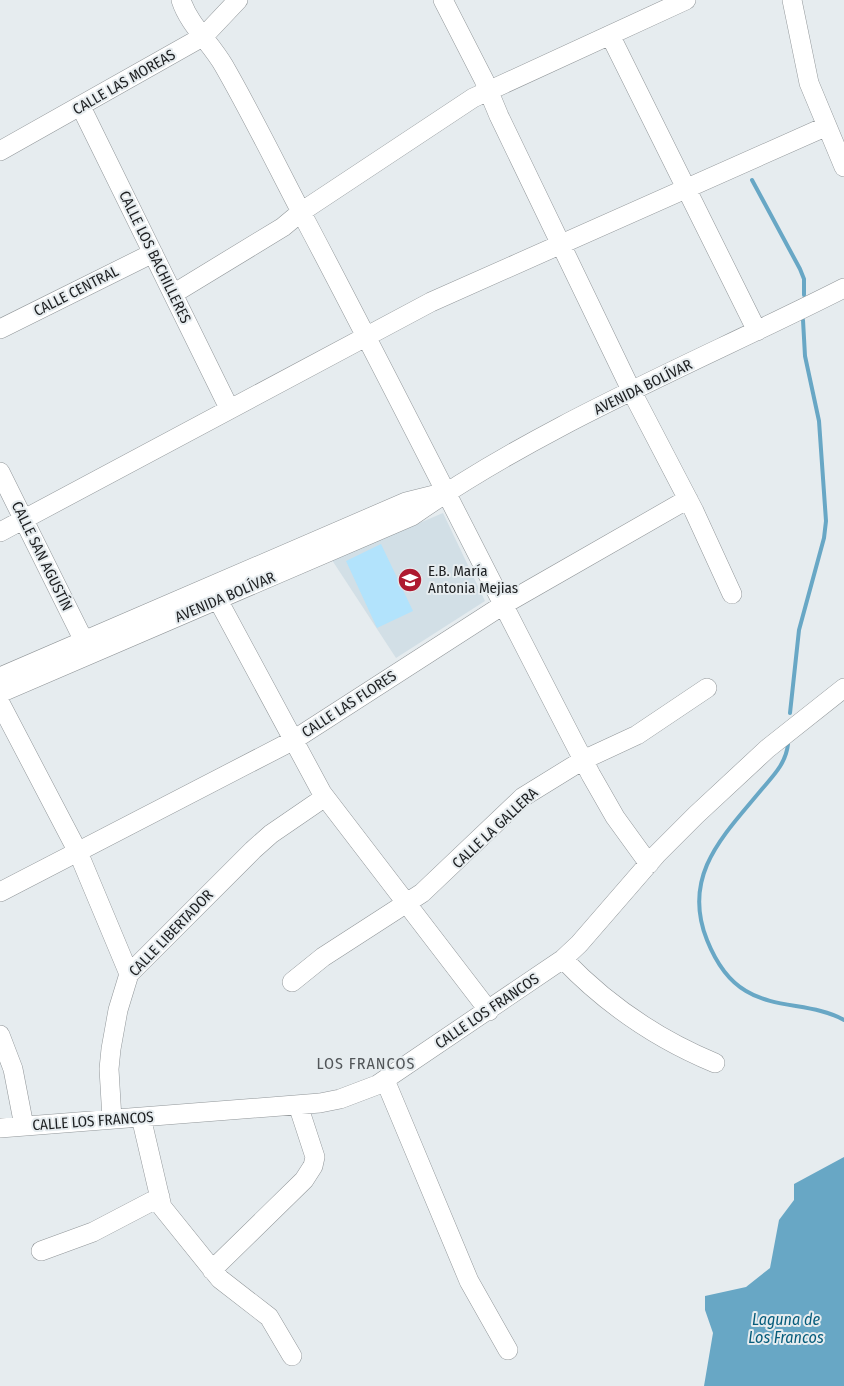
<svg xmlns="http://www.w3.org/2000/svg" width="844" height="1386" viewBox="0 0 844 1386" font-family="'Fira Sans Condensed',sans-serif">
  <style>
    .built { fill: #d2dfe6 }
    .green { fill: #b2e3fc }
    .water { fill: #68a7c5 }
    .lines { fill: none; stroke-linecap: round; stroke-linejoin: round }
    .stream { stroke: #68a7c5; stroke-width: 4 }
    .minor-casing { stroke: #919699; stroke-width: 20 }
    .minor { stroke: #fff; stroke-width: 19 }
    .labels { text-anchor: middle; dominant-baseline: central; stroke-width: 4; stroke-linejoin: round; paint-order: stroke }
    .street-label { font-size: 15px; fill: #1d1f21; stroke: #e6ecef }
    .poi-label { font-size: 15px; fill: #1d1f21; stroke: #e6ecef; text-anchor: start }
    .neighbourhood-label { font-size: 16px; letter-spacing: 1px; fill: #525659; stroke: #e6ecef }
    .water-label { font-size: 16px; font-style: italic; fill: #065c7b; stroke: #e6ecef }
  </style>
  <rect width="100%" height="100%" fill="#e6ecef"/>
  <path class="built" d="M443,513L485,601L396,658L332,560Z"/>
  <path class="green" d="M381,544L413,611L377,628L346,561Z"/>
  <path class="water" d="M844,1157V1386H704L713,1333L705,1310V1296L746,1287L770,1268L779,1220L794,1200V1184Z"/>
  <g class="lines">
    <path class="stream" d="M752,180L800,269L804,279V295
      M790,713L799,630L824,538L826,521L819,421L805,356L803,320
      M788,744C786,763 774,775 762,789C724,835 681,875 707,940C715,960 727,980 746,991C775,1009 814,1003 844,1020"/>
    <g class="minor-casing">
      <path id="minor" d="M181,0C189,25 211,43 224,66C251,113 275,162 300,210C399,397 493,587 591,775L615,817L649,864
        M443,0L484,80L499,116L632,392L694,511L732,594
        M792,0L809,83L844,167
        M610,35L757,331
        M81,107L229,408
        M0,151L204,36L238,0
        M173,294L283,227L301,212L473,98L686,0
        M0,329L153,253
        M0,472L84,641
        M0,532L431,302L827,126
        M218,600L322,793L489,1011
        M0,677L406,502L434,495
        M0,693L412,516C545,423 700,361 844,288
        M0,703L78,852L129,974
        M0,892L292,741L503,605L688,499
        M563,959C606,1004 657,1039 715,1063
        M292,982L323,957L422,893L523,797L583,760L637,735L707,688
        M0,1035L13,1069L24,1126
        M385,1080L469,1281L508,1350
        M141,1117L162,1207L220,1279L269,1317L292,1356
        M112,1119L109,1069L111,1049L118,1010L129,974L253,850L271,834L325,797
        M0,1128L320,1103L340,1099L377,1085L563,959L579,944L657,854L696,815L767,749L844,688
        M41,1251L93,1232L160,1197
        M212,1270L304,1180L313,1166L315,1157L298,1105"/>
    </g>
    <use href="#minor" class="minor"/>
  </g>
  <defs>
    <g id="school-disc" transform="scale(1.25)"><circle r="9.5" fill="#ae1a30" stroke="#e6ecef"/><path d="M0-5L7-2L0 1L-7-2ZM-4 1L0 2.5L4 1V4Q0 6-4 4Z" fill="#fff"/></g>
  </defs>
  <g fill-rule="evenodd">
    <use href="#school-disc" x="410" y="580"/>
  </g>
  <g class="labels">
    <g class="street-label">
      <text transform="translate(124 82) rotate(-30)">CALLE LAS MOREAS</text>
      <text transform="translate(155 257) rotate(64)">CALLE LOS BACHILLERES</text>
      <text transform="translate(76 291) rotate(-27)">CALLE CENTRAL</text>
      <text transform="translate(643 387) rotate(-26)">AVENIDA BOLÍVAR</text>
      <text transform="translate(42 556) rotate(64)">CALLE SAN AGUSTÍN</text>
      <text transform="translate(225 597) rotate(-23)">AVENIDA BOLÍVAR</text>
      <text transform="translate(349 704) rotate(-33)">CALLE LAS FLORES</text>
      <text transform="translate(495 828) rotate(-43)">CALLE LA GALLERA</text>
      <text transform="translate(171 933) rotate(-46)">CALLE LIBERTADOR</text>
      <text transform="translate(487 1011) rotate(-34)">CALLE LOS FRANCOS</text>
      <text transform="translate(93 1121) rotate(-4)">CALLE LOS FRANCOS</text>
    </g>
    <g class="poi-label">
      <text x="428" y="571">E.B. María<tspan x="428" dy="17">Antonia Mejias</tspan></text>
    </g>
    <g class="neighbourhood-label">
      <text x="366" y="1063">LOS FRANCOS</text>
    </g>
    <g class="water-label">
      <text x="786" y="1319">Laguna de<tspan x="786" dy="18">Los Francos</tspan></text>
    </g>
  </g>
</svg>
